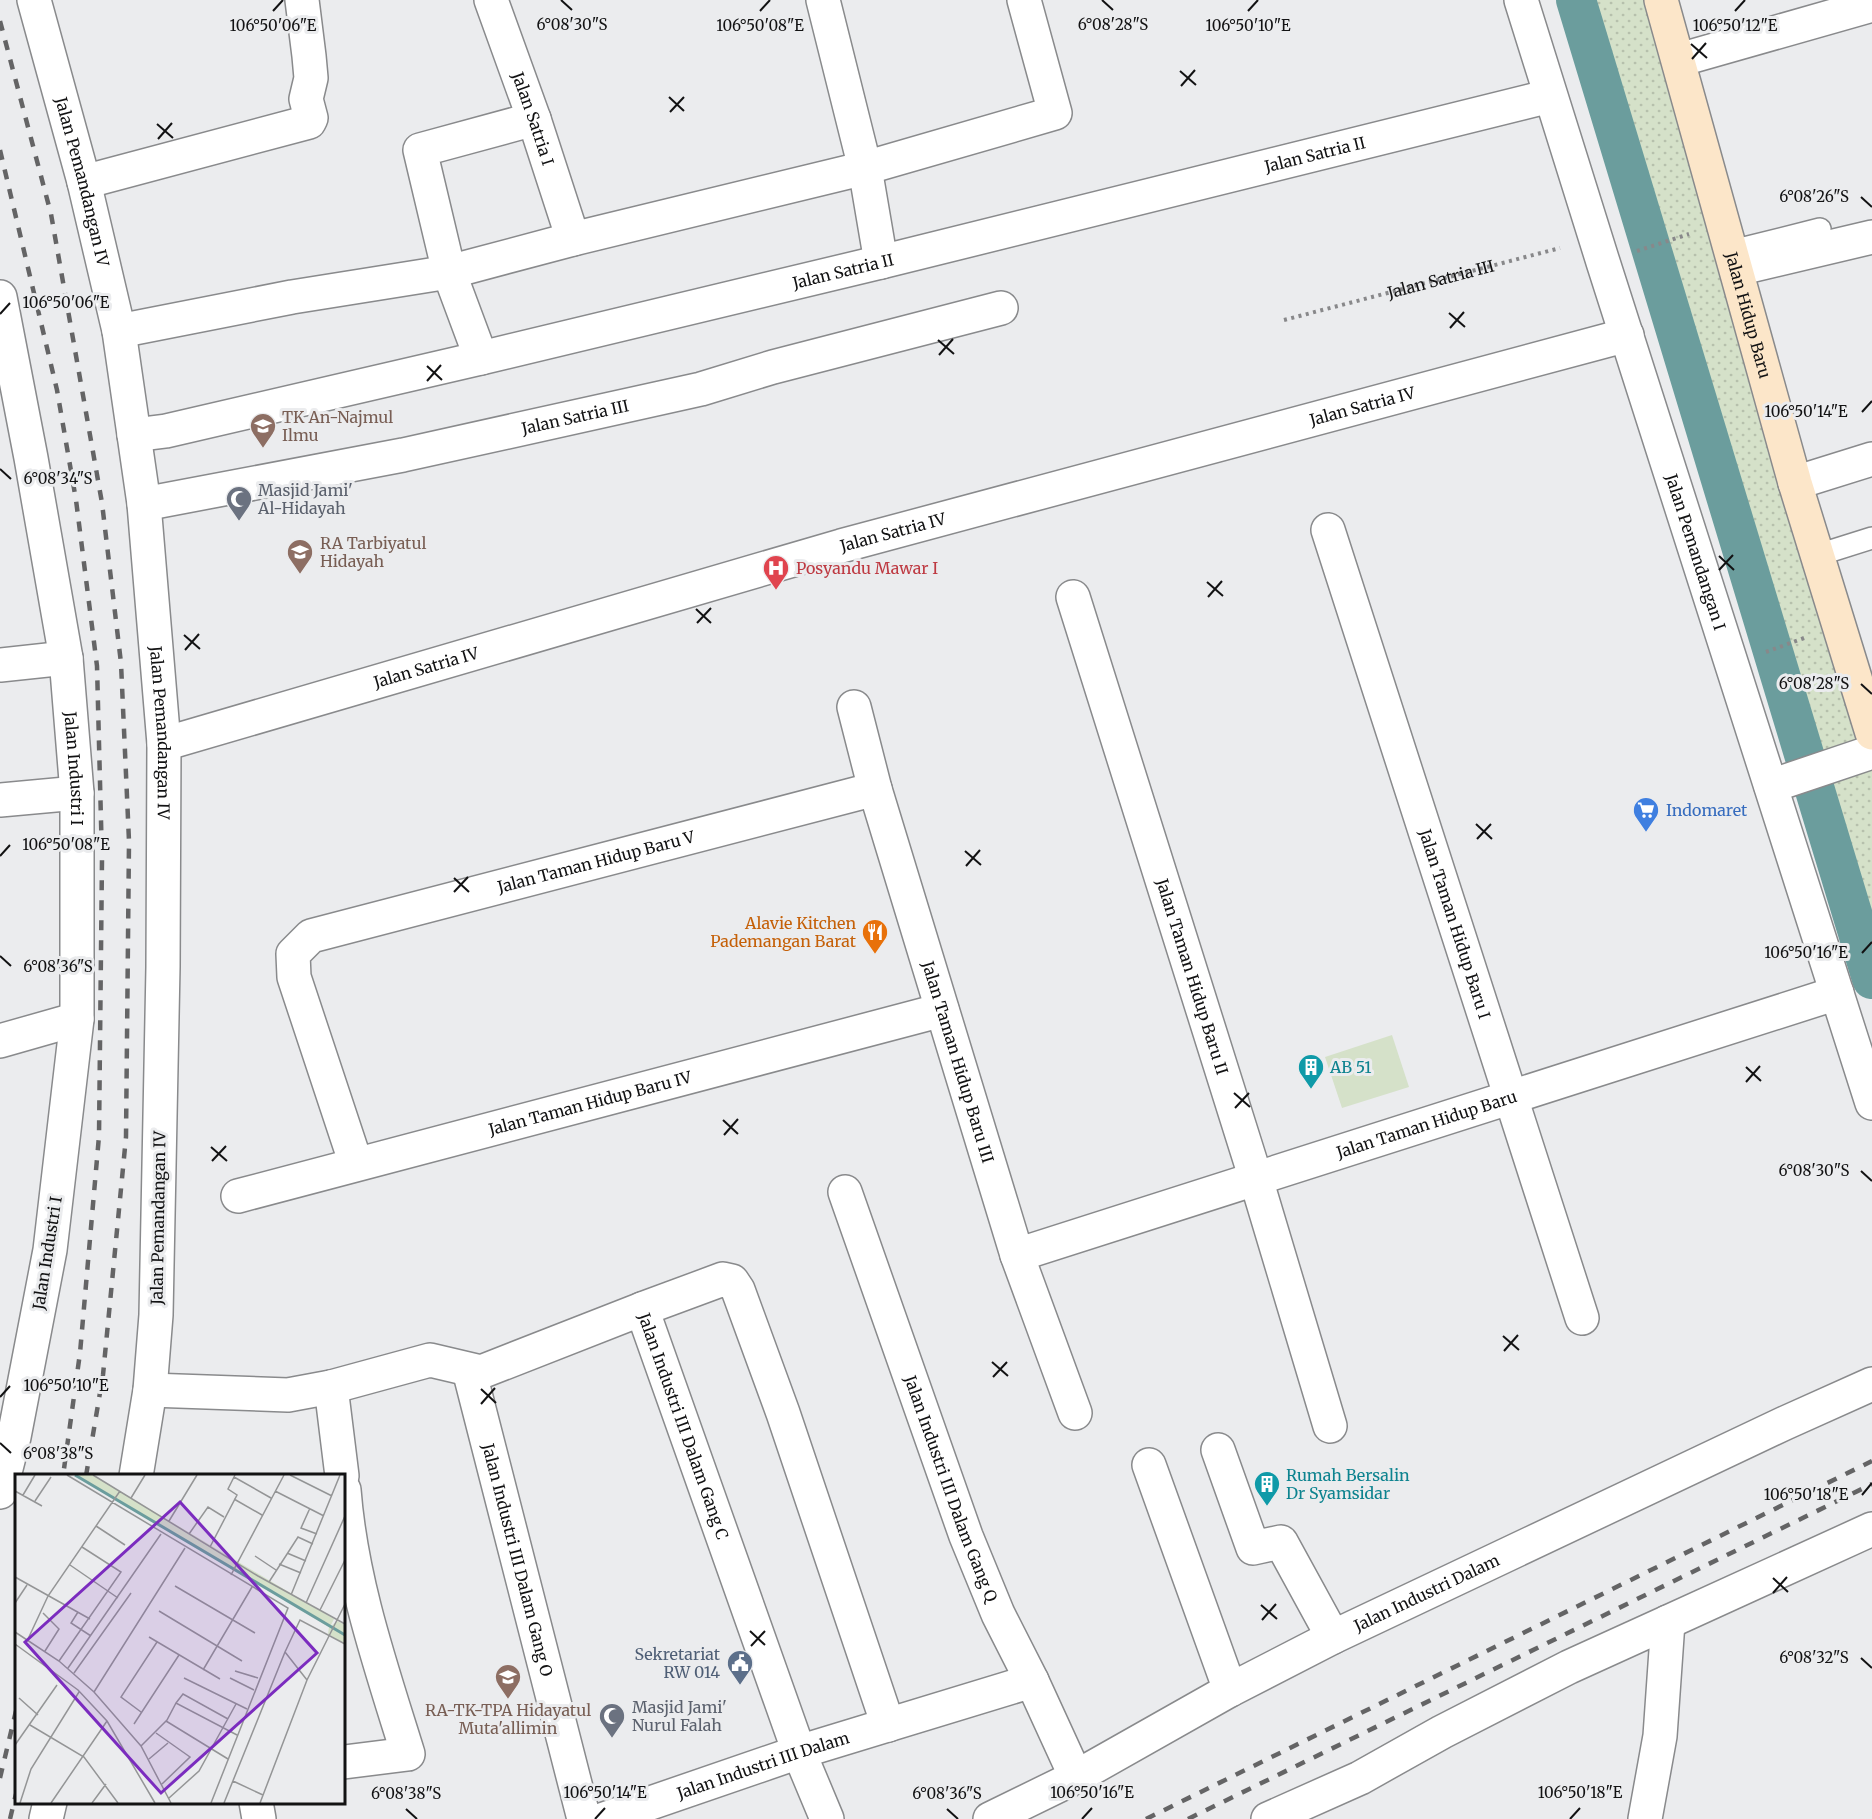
<svg xmlns="http://www.w3.org/2000/svg" width="1872" height="1819" viewBox="0 0 1872 1819" font-family="Merriweather,serif">
  <style>
    .grass { fill: url(#grass-dots) }
    .pitch { fill: #d5e1c9 }
    .lines { fill: none; stroke-linecap: round; stroke-linejoin: round }
    .canal { stroke: #6b9d9d; stroke-width: 40 }
    .lane-casing { stroke: #898a8c; stroke-width: 24 }
    .street-casing { stroke: #898a8c; stroke-width: 36 }
    .secondary-casing { stroke: #898a8c; stroke-width: 36 }
    .path { stroke: #88888a; stroke-width: 4; stroke-dasharray: 3 4.5; stroke-linecap: butt }
    .lane { stroke: #fff; stroke-width: 21 }
    .street { stroke: #fff; stroke-width: 33 }
    .secondary { stroke: #fce6c9; stroke-width: 33 }
    .rail { stroke: #646465; stroke-width: 4.5; stroke-dasharray: 10 10; stroke-linecap: butt }
    .ticks { fill: none; stroke: #121213; stroke-width: 2 }
    .labels { text-anchor: middle; dominant-baseline: central; stroke-width: 6; stroke-linejoin: round; paint-order: stroke }
    .street-label { font-size: 16px; fill: #121213; stroke: #ebecee }
    .education-label { font-size: 16px; fill: #785e54; stroke: #ebecee; text-anchor: start }
    .worship-label { font-size: 16px; fill: #5b616d; stroke: #ebecee; text-anchor: start }
    .health-label { font-size: 16px; fill: #be3a42; stroke: #ebecee; text-anchor: start }
    .shop-label { font-size: 16px; fill: #366cbe; stroke: #ebecee; text-anchor: start }
    .food-label { font-size: 16px; fill: #c56008; stroke: #ebecee; text-anchor: end }
    .culture-label { font-size: 16px; fill: #0d838f; stroke: #ebecee; text-anchor: start }
    .service-label { font-size: 16px; fill: #4e5e75; stroke: #ebecee; text-anchor: end }
    .inset-river { fill: none; stroke: #6b9d9d; stroke-width: 3 }
    .inset-road { fill: none; stroke: #949596; stroke-width: 1.5 }
    .view { fill: #7b2cbf; fill-opacity: 0.15; stroke: #7b2cbf; stroke-width: 3 }
    .inset-edge { fill: none; stroke: #121213; stroke-width: 3 }
    .ticks-label { font-size: 15px; text-anchor: middle; fill: #121213; stroke: #ebecee; stroke-width: 6; stroke-linejoin: round; paint-order: stroke }
  </style>
  <defs>
    <pattern id="grass-dots" width="8" height="8" patternUnits="userSpaceOnUse" patternTransform="scale(1.5)"><rect width="8" height="8" fill="#d5e1c9"/><path d="M2 2h.1M6 6h.1" fill="none" stroke="#b6c0ac" stroke-width="1.8" stroke-linecap="round"/></pattern>
  </defs>
  <rect width="100%" height="100%" fill="#ebecee"/>
  <path class="grass" d="M1576,0H1661L1872,733V979Z"/>
  <path class="pitch" d="M1392,1035L1409,1087L1342,1108L1325,1057Z"/>
  <g class="lines">
    <path class="canal" d="M1576,0L1872,979"/>
    <g class="lane-casing">
      <path id="lane" d="M1732,251L1820,229
        M1818,555L1872,538"/>
    </g>
    <g class="street-casing">
      <g id="street">
        <path id="s2" d="M34,0L84,182L119,331L144,504L164,744L163,967L156,1315L150,1390L136,1476"/>
        <path id="s3" d="M491,0L534,119L573,239"/>
        <path d="M823,0L865,168L881,262"/>
        <path id="s4" d="M1521,0L1603,262L1872,1103"/>
        <path d="M1679,60L1872,5"/>
        <path d="M84,182L309,122L311,118L306,99L311,78L309,56L302,0"/>
        <path d="M1737,269L1872,237"/>
        <path id="s5" d="M0,297L31,458L66,658L77,793V1019L50,1250L14,1437L0,1492"/>
        <path d="M119,331L292,297L449,272L573,239L865,168L1055,113L1024,0"/>
        <path d="M481,358L449,272L420,150L534,119"/>
        <path id="s6" d="M134,435L166,431L481,358L881,262L1550,96"/>
        <path d="M1795,483L1872,459"/>
        <path id="s7" d="M144,504L403,455L701,389L773,367L1001,308"/>
        <path id="s8" d="M1328,530L1582,1318"/>
        <path id="s9" d="M1073,597L1256,1179L1330,1426"/>
        <path d="M0,665L66,658"/>
        <path id="s10" d="M854,707L875,789L1017,1255L1075,1413"/>
        <path id="s11" d="M164,744L841,546L1627,335"/>
        <path d="M1771,786L1872,752"/>
        <path d="M0,800L77,793"/>
        <path d="M0,1041L77,1019"/>
        <path id="s12" d="M356,1164L294,977L293,954L311,936L875,789"/>
        <path id="s13" d="M845,1192L966,1536L998,1614L1032,1681L1076,1777"/>
        <path id="s14" d="M238,1196L942,1010"/>
        <path id="s15" d="M1017,1255L1837,993"/>
        <path d="M642,1309L723,1279L732,1281L738,1290L783,1413L888,1725"/>
        <path id="s16" d="M469,1370L584,1819"/>
        <path d="M331,1387L342,1476"/>
        <path id="s17" d="M150,1390L288,1395L331,1387L430,1360L481,1372L642,1309L799,1752L827,1819"/>
        <path d="M1218,1450L1253,1548L1281,1542L1333,1637"/>
        <path d="M1149,1465L1230,1690"/>
        <path d="M344,1490C351,1581 381,1667 408,1754L344,1762"/>
        <path d="M1668,1622L1872,1529"/>
        <path d="M256,1802L259,1819"/>
        <path d="M46,1819L50,1802"/>
        <path id="s18" d="M604,1819L799,1752L1032,1681"/>
        <path id="s19" d="M990,1819L1076,1777L1230,1690L1333,1637L1785,1423L1872,1384"/>
        <path d="M1268,1819L1360,1778L1442,1732L1569,1667L1668,1622L1660,1736L1645,1819"/>
      </g>
    </g>
    <g class="secondary-casing">
      <g id="secondary">
        <path id="s20" d="M1661,0L1795,483L1872,733"/>
      </g>
    </g>
    <g class="path">
      <path d="M1637,251L1689,234"/>
      <path id="s1" d="M1284,320L1560,248"/>
      <path d="M1766,652L1804,638"/>
    </g>
    <use href="#lane" class="lane"/>
    <use href="#street" class="street"/>
    <use href="#secondary" class="secondary"/>
    <path class="rail" d="M0,21L51,214L102,503L121,663L129,841L126,1137L103,1375L86,1476
      M0,150L57,390L76,500L97,666L102,859L99,1136L80,1353L63,1476
      M0,1778L16,1711
      M10,1819L16,1794
      M1146,1819L1872,1461
      M1188,1819L1872,1484"/>
  </g>
  <path class="ticks" d="M561,0L572,10M1102,0L1113,10M273,11L283,0M760,11L770,0M1248,11L1258,0M1735,11L1745,0M1691,44L1707,58M1692,59L1706,43M1180,71L1196,85M1181,86L1195,70M669,97L684,111M670,112L684,97M157,124L173,138M158,139L172,123M1861,197L1872,207M1449,313L1465,327M0,314L10,303M1450,328L1464,312M938,340L954,354M939,355L953,339M427,366L442,380M427,381L441,365M1862,412L1872,401M0,469L11,479M1719,556L1734,570M1719,570L1733,555M1207,582L1223,596M1208,597L1222,581M696,609L711,623M697,623L711,608M184,635L200,649M185,650L199,634M1861,684L1872,694M1476,824L1492,839M1477,839L1491,824M965,851L981,865M0,856L10,845M966,866L980,850M454,878L469,892M454,892L468,877M1862,953L1872,942M0,956L11,966M1746,1067L1761,1081M1746,1082L1760,1066M1234,1093L1250,1107M1235,1108L1249,1093M723,1120L738,1134M724,1135L738,1119M211,1147L227,1161M212,1161L226,1146M1861,1171L1872,1181M1503,1336L1519,1350M1504,1351L1518,1335M992,1362L1008,1376M993,1377L1007,1362M481,1389L496,1403M0,1397L10,1386M481,1404L495,1388M0,1443L11,1453M1862,1495L1872,1483M1773,1578L1788,1592M1773,1593L1787,1577M1261,1605L1277,1619M1262,1620L1276,1604M750,1631L765,1645M751,1646L765,1631M1861,1658L1872,1668M406,1809L417,1819M947,1809L958,1819M595,1819L605,1808M1082,1819L1092,1808M1570,1819L1580,1808"/>
  <defs>
    <g id="school-pin" transform="scale(1.35)"><path d="M0 17L-7.5 6A9.5 9.5 0 1 1 7.5 6Z" fill="#8d6e63" stroke="#ebecee"/><path d="M0-5L7-2L0 1L-7-2ZM-4 1L0 2.5L4 1V4Q0 6-4 4Z" fill="#fff"/></g>
    <g id="mosque-pin" transform="scale(1.35)"><path d="M0 17L-7.5 6A9.5 9.5 0 1 1 7.5 6Z" fill="#6b7280" stroke="#ebecee"/><path d="M3.5-4.9A6 6 0 1 0 3.5 4.9A5 5 0 1 1 3.5-4.9Z" fill="#fff"/></g>
    <g id="hospital-pin" transform="scale(1.35)"><path d="M0 17L-7.5 6A9.5 9.5 0 1 1 7.5 6Z" fill="#e0444e" stroke="#ebecee"/><path d="M-5-5h3v3.5h4V-5h3V5h-3V1.5h-4V5h-3Z" fill="#fff"/></g>
    <g id="supermarket-pin" transform="scale(1.35)"><path d="M0 17L-7.5 6A9.5 9.5 0 1 1 7.5 6Z" fill="#3f7fe0" stroke="#ebecee"/><path d="M-6-5.5h2.5l.6 2H6L4.5 2H-2.5L-4.4-4H-6ZM-1.5 3.2a1.3 1.3 0 1 0 .1 0ZM3 3.2a1.3 1.3 0 1 0 .1 0Z" fill="#fff"/></g>
    <g id="restaurant-pin" transform="scale(1.35)"><path d="M0 17L-7.5 6A9.5 9.5 0 1 1 7.5 6Z" fill="#e8710a" stroke="#ebecee"/><path d="M-5-6h1v4h1v-4h1v4h1v-4h1v5L-1.5 .5V6h-2V.5L-5-1ZM5-6V6H3V1.5H1.5Q1.5-4 5-6Z" fill="#fff"/></g>
    <g id="building-pin" transform="scale(1.35)"><path d="M0 17L-7.5 6A9.5 9.5 0 1 1 7.5 6Z" fill="#0f9aa8" stroke="#ebecee"/><path d="M-4-6H4V6H1V3H-1V6H-4ZM-2.5-4.3h1.7v1.8h-1.7ZM.8-4.3h1.7v1.8H.8ZM-2.5-1h1.7V.8h-1.7ZM.8-1h1.7V.8H.8Z" fill="#fff"/></g>
    <g id="civic-pin" transform="scale(1.35)"><path d="M0 17L-7.5 6A9.5 9.5 0 1 1 7.5 6Z" fill="#5c6f8a" stroke="#ebecee"/><path d="M-.6-6.5H3V-4.5H.6V-3L4-1V1h2V6H-6V1h2V-1L-.6-3ZM-1.2 2.5V6h2.4V2.5Z" fill="#fff"/></g>
  </defs>
  <g fill-rule="evenodd">
    <use href="#school-pin" x="263" y="426"/>
    <use href="#mosque-pin" x="239" y="499"/>
    <use href="#school-pin" x="300" y="552"/>
    <use href="#hospital-pin" x="776" y="568"/>
    <use href="#supermarket-pin" x="1646" y="810"/>
    <use href="#restaurant-pin" x="875" y="932"/>
    <use href="#building-pin" x="1311" y="1067"/>
    <use href="#building-pin" x="1267" y="1484"/>
    <use href="#civic-pin" x="740" y="1663"/>
    <use href="#school-pin" x="508" y="1677"/>
    <use href="#mosque-pin" x="612" y="1716"/>
  </g>
  <g class="labels">
    <g class="street-label">
      <text stroke="none"><textPath href="#s3" startOffset="126">Jalan Satria I</textPath></text>
      <text stroke="none"><textPath href="#s6" startOffset="1214">Jalan Satria II</textPath></text>
      <text stroke="none"><textPath href="#s2" startOffset="188">Jalan Pemandangan IV</textPath></text>
      <text stroke="none"><textPath href="#s6" startOffset="728">Jalan Satria II</textPath></text>
      <text stroke="none"><textPath href="#s1" startOffset="162">Jalan Satria III</textPath></text>
      <text stroke="none"><textPath href="#s20" startOffset="327">Jalan Hidup Baru</textPath></text>
      <text stroke="none"><textPath href="#s11" startOffset="1245">Jalan Satria IV</textPath></text>
      <text stroke="none"><textPath href="#s7" startOffset="440">Jalan Satria III</textPath></text>
      <text stroke="none"><textPath href="#s11" startOffset="759">Jalan Satria IV</textPath></text>
      <text stroke="none"><textPath href="#s4" startOffset="579">Jalan Pemandangan I</textPath></text>
      <text stroke="none"><textPath href="#s11" startOffset="273">Jalan Satria IV</textPath></text>
      <text stroke="none"><textPath href="#s2" startOffset="746">Jalan Pemandangan IV</textPath></text>
      <text stroke="none"><textPath href="#s5" startOffset="478">Jalan Industri I</textPath></text>
      <text stroke="none"><textPath href="#s12" startOffset="540">Jalan Taman Hidup Baru V</textPath></text>
      <text stroke="none"><textPath href="#s8" startOffset="414">Jalan Taman Hidup Baru I</textPath></text>
      <text stroke="none"><textPath href="#s9" startOffset="398">Jalan Taman Hidup Baru II</textPath></text>
      <text stroke="none"><textPath href="#s10" startOffset="370">Jalan Taman Hidup Baru III</textPath></text>
      <text stroke="none"><textPath href="#s14" startOffset="364">Jalan Taman Hidup Baru IV</textPath></text>
      <text stroke="none"><textPath href="#s15" startOffset="430">Jalan Taman Hidup Baru</textPath></text>
      <text transform="translate(158 1218) rotate(-89)">Jalan Pemandangan IV</text>
      <text transform="translate(47 1253) rotate(-81)">Jalan Industri I</text>
      <text stroke="none"><textPath href="#s17" startOffset="634">Jalan Industri III Dalam Gang C</textPath></text>
      <text stroke="none"><textPath href="#s13" startOffset="315">Jalan Industri III Dalam Gang Q</textPath></text>
      <text stroke="none"><textPath href="#s16" startOffset="196">Jalan Industri III Dalam Gang O</textPath></text>
      <text stroke="none"><textPath href="#s19" startOffset="492">Jalan Industri Dalam</textPath></text>
      <text stroke="none"><textPath href="#s18" startOffset="168">Jalan Industri III Dalam</textPath></text>
    </g>
    <g class="education-label">
      <text x="282" y="417">TK An-Najmul<tspan x="282" dy="18">Ilmu</tspan></text>
      <text x="320" y="543">RA Tarbiyatul<tspan x="320" dy="18">Hidayah</tspan></text>
      <text x="508" y="1710" text-anchor="middle">RA-TK-TPA Hidayatul<tspan x="508" dy="18">Muta'allimin</tspan></text>
    </g>
    <g class="worship-label">
      <text x="258" y="490">Masjid Jami'<tspan x="258" dy="18">Al-Hidayah</tspan></text>
      <text x="632" y="1707">Masjid Jami'<tspan x="632" dy="18">Nurul Falah</tspan></text>
    </g>
    <g class="health-label">
      <text x="796" y="568">Posyandu Mawar I</text>
    </g>
    <g class="shop-label">
      <text x="1666" y="810">Indomaret</text>
    </g>
    <g class="food-label">
      <text x="856" y="923">Alavie Kitchen<tspan x="856" dy="18">Pademangan Barat</tspan></text>
    </g>
    <g class="culture-label">
      <text x="1330" y="1067">AB 51</text>
      <text x="1286" y="1475">Rumah Bersalin<tspan x="1286" dy="18">Dr Syamsidar</tspan></text>
    </g>
    <g class="service-label">
      <text x="720" y="1654">Sekretariat<tspan x="720" dy="18">RW 014</tspan></text>
    </g>
  </g>
  <g transform="translate(15 1474)">
    <rect width="330" height="330" fill="#ebecee"/>
    <path d="M60,1H78L319,145L315,153L322,147L330,151V170L313,160L314,153Z" fill="#d5e1c9"/>
    <path class="inset-river" d="M60,1L330,161"/>
    <path class="inset-road" d="M52,1L273,134L196,329M78,1L243,102L330,150M275,1L317,22M219,3L256,24M0,17L27,32M260,17L309,42M8,21L20,1M116,24L130,1M219,25L247,41M20,27L36,3M295,34L286,54L302,60M154,47L182,1M81,52L110,71M174,60L193,33L209,43M195,73L222,21L213,15L220,1M272,79L291,87M240,82L261,96M264,90L286,99M55,91L103,124M216,101L269,1M0,103L75,145M254,108L283,63L298,70M160,112L240,159M276,121L325,1M0,129L12,111M291,129L330,42M305,136L330,86M144,137L227,187M63,138L56,149L76,162M28,139L44,155L30,177M0,158L44,187L79,218L126,272L156,329M134,163L205,205M13,165L33,122L105,17M0,170L63,216L92,247L140,329M270,178L285,146L330,170M44,187L106,98L67,73M53,194L146,60M188,196L237,113M220,197L243,204M59,199L116,119M169,204L232,235M215,204L239,216M79,218L170,74M4,224L23,241M161,229L168,220L213,245M126,238L106,223L142,168M151,247L213,285M119,250L164,181M15,251L69,283L103,329M141,259L175,283L147,310M0,271L42,211M126,272L152,246L161,229L222,261M134,285L153,269M218,307L248,321M154,324L184,297L221,230M5,329L16,295L64,218M36,329L92,247M77,329L91,310M209,329L270,178L292,206M245,329L292,206L330,130"/>
    <path class="view" d="M165,28L302,179L146,319L10,168Z"/>
    <rect width="330" height="330" class="inset-edge"/>
  </g>
  <g class="ticks-label">
    <text x="1113" y="30">6°08'28"S</text>
    <text x="572" y="30">6°08'30"S</text>
    <text x="760" y="31">106°50'08"E</text>
    <text x="1248" y="31">106°50'10"E</text>
    <text x="273" y="31">106°50'06"E</text>
    <text x="1735" y="31">106°50'12"E</text>
    <text x="1814" y="202">6°08'26"S</text>
    <text x="66" y="308">106°50'06"E</text>
    <text x="1806" y="417">106°50'14"E</text>
    <text x="58" y="484">6°08'34"S</text>
    <text x="1814" y="689">6°08'28"S</text>
    <text x="66" y="850">106°50'08"E</text>
    <text x="1806" y="958">106°50'16"E</text>
    <text x="58" y="972">6°08'36"S</text>
    <text x="1814" y="1176">6°08'30"S</text>
    <text x="66" y="1391">106°50'10"E</text>
    <text x="58" y="1459">6°08'38"S</text>
    <text x="1806" y="1500">106°50'18"E</text>
    <text x="1814" y="1663">6°08'32"S</text>
    <text x="605" y="1798">106°50'14"E</text>
    <text x="1092" y="1798">106°50'16"E</text>
    <text x="1580" y="1798">106°50'18"E</text>
    <text x="406" y="1799">6°08'38"S</text>
    <text x="947" y="1799">6°08'36"S</text>
  </g>
</svg>
